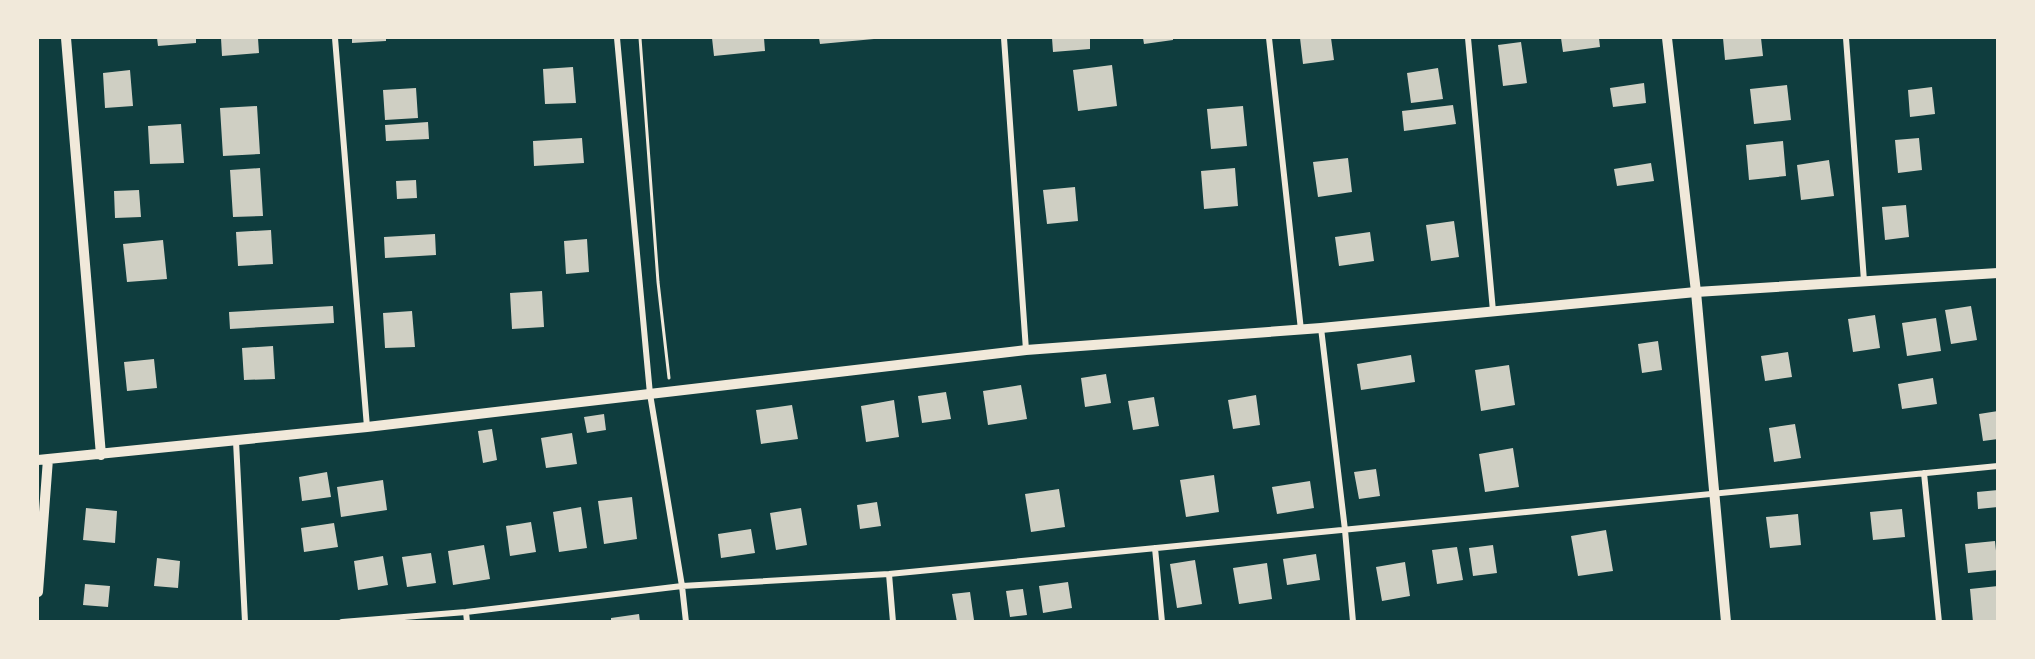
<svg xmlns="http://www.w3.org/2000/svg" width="2035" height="659" viewBox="0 0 2035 659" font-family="Arial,sans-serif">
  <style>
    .building { fill: #cfcfc3 }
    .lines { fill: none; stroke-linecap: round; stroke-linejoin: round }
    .path { stroke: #f1e9da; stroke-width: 3 }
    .minor { stroke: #f1e9da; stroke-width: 6 }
    .tertiary { stroke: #f1e9da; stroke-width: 10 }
  </style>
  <rect width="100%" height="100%" fill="#0f3d3e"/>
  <path class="building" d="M157,38H196V43L158,46Z
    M221,38H258L259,53L222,56Z
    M352,38H386V41L352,43Z
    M712,38H764L765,51L714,56Z
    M819,38H874V39L820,44Z
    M1052,38H1090V49L1053,52Z
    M1143,38H1173V40L1144,44Z
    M1300,38H1331L1334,60L1303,64Z
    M1561,38H1599L1600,47L1563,52Z
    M1723,38H1761L1763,56L1725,60Z
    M1521,42L1527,83L1503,86L1498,45Z
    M1112,65L1117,106L1078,111L1073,70Z
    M573,67L576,103L545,104L543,69Z
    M1438,68L1443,99L1411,103L1407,73Z
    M130,70L133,106L105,108L103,73Z
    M1644,83L1646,103L1613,107L1610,88Z
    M1787,85L1791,120L1754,124L1750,89Z
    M1932,87L1935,114L1910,117L1908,90Z
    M416,88L418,118L385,120L383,90Z
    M1453,105L1456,124L1404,131L1402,111Z
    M257,106L260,154L223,156L220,108Z
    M1243,106L1247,146L1211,149L1207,109Z
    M428,122L429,139L386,141L385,125Z
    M181,124L184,163L150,164L148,126Z
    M582,138L584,163L534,166L533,141Z
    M1919,138L1922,170L1898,173L1895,140Z
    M1783,141L1786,176L1749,180L1746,145Z
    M1348,158L1352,192L1318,197L1313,162Z
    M1829,160L1834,196L1801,200L1797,165Z
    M1651,163L1654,181L1617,186L1614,169Z
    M260,168L263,216L233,217L230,170Z
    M1235,168L1238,206L1204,209L1201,171Z
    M416,180L417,198L397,199L396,181Z
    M1075,187L1078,221L1047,224L1043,190Z
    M139,190L141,217L115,218L114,191Z
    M1906,205L1909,237L1885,240L1882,207Z
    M1454,221L1459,257L1431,261L1426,225Z
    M271,230L273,264L238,266L236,232Z
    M1370,232L1374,261L1339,266L1335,237Z
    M435,234L436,255L385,258L384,237Z
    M587,239L589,272L566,274L564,241Z
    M163,240L167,279L127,282L123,244Z
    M542,291L544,327L512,329L510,293Z
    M333,306L334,323L230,329L229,312Z
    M1971,306L1977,340L1951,344L1945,310Z
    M412,311L415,347L385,348L383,313Z
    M1875,315L1880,348L1853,352L1848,319Z
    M1936,318L1941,351L1907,356L1902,323Z
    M1658,341L1662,370L1642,373L1638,344Z
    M273,346L275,379L244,380L242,348Z
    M1788,352L1792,377L1765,381L1761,356Z
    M1411,355L1415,382L1361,390L1357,364Z
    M154,359L157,388L127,391L124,362Z
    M1509,365L1515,405L1481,411L1475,370Z
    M1106,374L1111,403L1085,407L1081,378Z
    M1933,378L1937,404L1902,409L1898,384Z
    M1021,385L1027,419L988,425L983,391Z
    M946,392L951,419L922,423L918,396Z
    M1256,395L1260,425L1233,429L1228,400Z
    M1154,397L1159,426L1133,430L1128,401Z
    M894,400L899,437L866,442L861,406Z
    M792,405L798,439L761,444L756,410Z
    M1998,411V439L1983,441L1979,414Z
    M604,414L606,430L587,433L584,417Z
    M1795,424L1801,458L1774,462L1769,428Z
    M492,429L497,460L483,463L478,431Z
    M572,433L577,464L546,468L541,438Z
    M1513,448L1519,487L1485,492L1479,454Z
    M1376,469L1380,496L1359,499L1354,472Z
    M327,472L331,497L302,501L299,477Z
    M1214,475L1219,512L1186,517L1180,480Z
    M383,480L387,510L341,517L337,487Z
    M1310,481L1314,508L1277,514L1272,487Z
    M1059,489L1065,527L1031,532L1025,494Z
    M1998,490V507L1978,509L1977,492Z
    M632,497L637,539L604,544L598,501Z
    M877,502L881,526L860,529L857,505Z
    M581,507L587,548L559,552L553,512Z
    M86,508L117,511L115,543L83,540Z
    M801,508L807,545L776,550L770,513Z
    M1902,509L1905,537L1873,540L1870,512Z
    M1798,514L1801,545L1770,548L1766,517Z
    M531,522L536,552L510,556L506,526Z
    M334,523L338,547L304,552L301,528Z
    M751,529L755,553L721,558L718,534Z
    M1606,530L1613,571L1578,576L1571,536Z
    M1995,541L1998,570L1968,573L1965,544Z
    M484,545L490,579L453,585L448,551Z
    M1493,545L1497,573L1473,576L1469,548Z
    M1457,547L1463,580L1437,584L1432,550Z
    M431,553L436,583L407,587L402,557Z
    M1316,554L1320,580L1287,585L1283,559Z
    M383,556L388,585L358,590L354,561Z
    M157,558L180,561L178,588L154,586Z
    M1195,560L1202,604L1177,608L1170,564Z
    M1405,562L1410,596L1382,601L1376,567Z
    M1267,563L1272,599L1239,604L1233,568Z
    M1068,582L1072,608L1043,613L1039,586Z
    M85,584L110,586L108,607L83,605Z
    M1998,586V622H1973L1970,589Z
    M1023,589L1027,615L1010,617L1006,591Z
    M970,592L974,620L957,622L952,594Z
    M639,614L640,622H611V618Z"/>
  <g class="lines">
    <path class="path" d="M640,38L658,282L669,378"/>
    <path class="minor" d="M335,38L367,427
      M617,38L650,394L682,586L686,622
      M1004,38L1026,350
      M1269,38L1301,330
      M1468,38L1493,311
      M1846,38L1864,281
      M1321,328L1345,530L1353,622
      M236,441L245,622
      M1924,473L1939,622
      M1155,548L1162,622
      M889,574L893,622
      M466,612L467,622
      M342,622L466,612L682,586L889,574L1998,466"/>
    <path class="tertiary" d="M66,38L101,455
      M1667,38L1696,292L1726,622
      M38,460L367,427L1026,350L1321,328L1696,292L1998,273
      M38,592L48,459"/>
  </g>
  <rect width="2035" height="659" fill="none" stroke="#f1e9da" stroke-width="78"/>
</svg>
